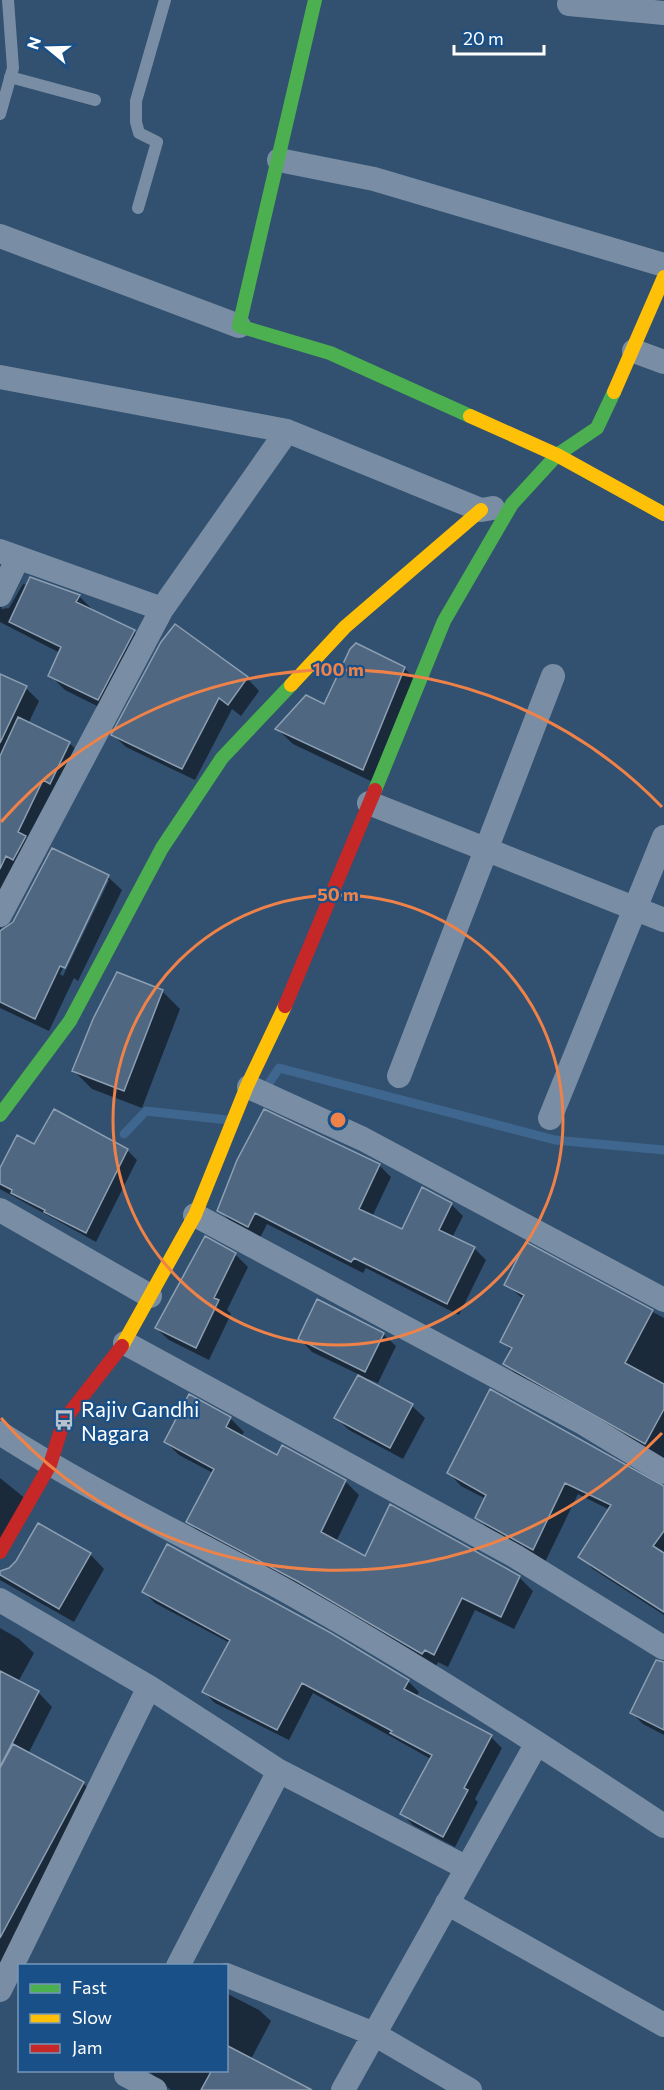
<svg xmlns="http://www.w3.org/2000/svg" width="664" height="2090" viewBox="0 0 664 2090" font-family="Commissioner,sans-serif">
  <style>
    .shadow { fill: #0007; fill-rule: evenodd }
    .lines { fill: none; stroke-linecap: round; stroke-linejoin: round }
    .stream { stroke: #3e668e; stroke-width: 9 }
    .building { fill: #4f6780; stroke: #8d9fb2; stroke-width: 1.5 }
    .lane { stroke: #798ea4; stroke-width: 12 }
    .street { stroke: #798ea4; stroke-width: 24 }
    .fast { stroke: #4caf50; stroke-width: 14 }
    .slow { stroke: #ffc107; stroke-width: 14 }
    .jam { stroke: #c62828; stroke-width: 14 }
    .ring { fill: none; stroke: #ee8249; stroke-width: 3 }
    .labels { text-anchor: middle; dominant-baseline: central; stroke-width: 4.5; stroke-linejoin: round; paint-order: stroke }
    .poi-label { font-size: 21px; fill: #fff; stroke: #195088; text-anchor: start }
    .centre { fill: #ee8249; stroke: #195088; stroke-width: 3 }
    .ring-label { font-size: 18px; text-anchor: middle; font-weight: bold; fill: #ee8249; stroke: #195088; stroke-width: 4.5; stroke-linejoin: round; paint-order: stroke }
  </style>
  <rect width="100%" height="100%" fill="#32506f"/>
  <path class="shadow" d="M0,575L11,585L1,609L9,608L23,584L79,596L94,611L134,631L149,646L113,714L65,690L50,675L60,653L0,622Z
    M404,668L420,684L379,785L293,744L277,729Z
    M0,675L26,688L39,701L29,722L69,743L83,756L0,922L1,931L13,923L52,850L108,877L122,890L78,981L74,978L49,1031L0,1008ZM105,880H109L63,976L60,974Z
    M247,678L259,691L241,716L232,709L195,780L126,747L113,735Z
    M162,991L180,1009L142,1108L92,1089L74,1071Z
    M264,1111L380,1166L391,1177L372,1217L402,1231L451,1204L463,1216L452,1238L474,1248L486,1260L459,1315L366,1268L363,1273L267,1224L260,1238L231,1222L219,1210Z
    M35,1146L127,1150L137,1160L96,1242L0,1189V1172Z
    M527,1244L664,1318V1459L518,1376L505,1364L512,1351L502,1341L523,1299L506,1284Z
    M235,1254L248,1267L227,1310L231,1314L209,1360L169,1340L156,1328Z
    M383,1334L396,1346L378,1383L368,1379L367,1381L412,1406L425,1418L403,1459L349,1430L336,1418L360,1375L312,1352L300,1339Z
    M190,1396L230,1418L244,1432L241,1437L278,1457L283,1447L345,1481L359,1495L336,1542L366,1558L519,1577L533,1591L514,1629L475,1610L448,1667L438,1662L436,1666L201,1535L188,1521L213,1473L179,1455L166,1442Z
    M449,1473L664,1486V1615L593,1569L580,1556L610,1510L578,1494L545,1562L490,1530L477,1518L486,1499L461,1486Z
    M0,1478L26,1499L0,1557Z
    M39,1525L90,1554L104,1569L74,1622L0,1580V1572L11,1569Z
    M144,1592L408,1681L419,1692L416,1697L491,1737L502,1748L475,1799L478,1802L455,1847L413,1825L402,1814L431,1759L313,1693L289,1740L215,1703L204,1692L230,1643L155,1603Z
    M0,1628L19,1639L34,1653L18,1682L38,1692L52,1707L28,1754L83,1783L98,1798L0,1980Z
    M664,1676V1735L643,1724L632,1713Z
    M226,1993L259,2010L271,2021L251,2059L309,2090H171L147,2070H226Z"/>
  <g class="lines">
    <path class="stream" d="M262,1094L279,1068L555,1140L664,1150
      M124,1134L146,1111L228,1120"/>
  </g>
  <path class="building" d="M30,577L80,595L76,602L135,630L98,700L48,676L61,647L9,622Z
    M175,624L248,677L228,705L219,698L182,769L111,735L161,642Z
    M356,643L405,667L363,770L275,729L306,695L324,704L350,649Z
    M0,674L27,686L0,743Z
    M18,717L70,742L50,784L43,780L18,832L26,836L13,860L6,856L0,869V756Z
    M52,848L109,875L65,968L60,966L35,1019L0,1002V931L13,922Z
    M117,972L163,990L124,1091L72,1071L93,1019Z
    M54,1109L128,1149L86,1233L44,1212L45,1210L11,1193L12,1190L0,1184V1168L17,1135L34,1144Z
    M264,1109L380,1164L359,1209L402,1229L422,1187L452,1203L439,1230L475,1247L447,1304L354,1258L351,1262L255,1213L248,1227L217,1211L237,1160Z
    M205,1236L236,1253L214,1298L219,1300L196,1348L155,1328Z
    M526,1242L653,1310L625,1363L664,1384V1409L645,1444L503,1364L512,1348L500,1342L524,1295L504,1285Z
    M317,1299L384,1333L365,1372L298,1339Z
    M358,1375L413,1404L390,1448L334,1418Z
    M490,1389L664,1486V1531L653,1546L664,1553V1612L578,1557L611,1505L565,1483L533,1550L475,1518L486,1495L447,1473Z
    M189,1394L231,1417L226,1427L277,1455L282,1445L346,1480L321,1532L365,1556L390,1504L520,1576L501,1617L462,1598L434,1655L425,1650L422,1654L297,1581L186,1522L214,1469L164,1442Z
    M38,1523L91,1553L59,1609L0,1575V1571L9,1568L16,1561Z
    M167,1544L331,1633L409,1680L404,1689L492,1735L464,1788L468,1790L443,1837L400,1814L432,1755L390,1733L392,1731L302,1683L277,1730L202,1692L230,1640L142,1592Z
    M656,1660L664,1662V1730L630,1713Z
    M0,1671L39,1691L0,1767Z
    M13,1744L84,1782L0,1938V1768Z
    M226,2045L312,2090H201L212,2070H226Z"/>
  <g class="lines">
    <path class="lane" d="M10,77L95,100
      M0,114L13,68L8,0
      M138,208L157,142L139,133L136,122V101L165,0"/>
    <path class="street" d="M569,4L664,13
      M279,160L374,179L664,265
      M0,236L239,326
      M634,351L664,362
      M0,377L287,431L481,510L493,508
      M0,551L162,609
      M0,595L18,558
      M369,803L664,920
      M0,915L162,609L287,431
      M399,1076L553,676
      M249,1087L363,1139L664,1300
      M550,1118L664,837
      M0,1210L150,1296
      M195,1215L583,1423L664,1472
      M125,1343L515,1556L664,1648
      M0,1433C93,1493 193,1539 290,1593C418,1665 541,1745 664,1826
      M0,1600L149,1687L279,1771L467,1868
      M447,1903L664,2025
      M178,1966L279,1771
      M226,1975L374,2034L470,2090
      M0,1990L149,1687
      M126,2075L155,2090
      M343,2090L537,1743"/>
    <path class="fast" d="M315,0L239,326L330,353L470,416
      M375,790L444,621L512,504L557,455L597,428L614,392
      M0,1115L70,1021L162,848L222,758L291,685"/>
    <path class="slow" d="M614,392L664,277
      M470,416L557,455L664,514
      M291,685L345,627L481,510
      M122,1346L195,1215L247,1086L285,1006"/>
    <path class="jam" d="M285,1006L375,790
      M0,1552L50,1465L64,1420L122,1346"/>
  </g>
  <g class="ring">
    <circle cx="338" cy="1120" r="225"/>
    <path d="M662 1433A450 450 0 0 1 1 1418M1 822A450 450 0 0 1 662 807"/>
  </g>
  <defs>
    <g id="bus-bare" transform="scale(1.62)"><path d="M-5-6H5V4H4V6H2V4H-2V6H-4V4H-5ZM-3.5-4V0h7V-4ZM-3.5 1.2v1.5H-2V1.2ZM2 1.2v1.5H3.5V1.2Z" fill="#b7c2cd" stroke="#195088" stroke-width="2.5" paint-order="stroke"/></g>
  </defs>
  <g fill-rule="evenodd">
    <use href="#bus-bare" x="64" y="1420"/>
  </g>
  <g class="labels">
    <g class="poi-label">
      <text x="81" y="1408">Rajiv Gandhi<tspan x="81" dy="24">Nagara</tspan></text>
    </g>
  </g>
  <circle cx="338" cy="1120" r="9" class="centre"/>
  <g class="ring-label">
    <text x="338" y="676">100 m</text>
    <text x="338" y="901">50 m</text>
  </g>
  <rect x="18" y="1964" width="210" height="108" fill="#195088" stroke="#7596b8" stroke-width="1.5"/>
  <rect x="30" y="1984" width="30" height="9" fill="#4caf50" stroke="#7596b8" stroke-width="1.5"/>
  <text x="72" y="1994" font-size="18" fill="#ffffff">Fast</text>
  <rect x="30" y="2014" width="30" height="9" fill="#ffc107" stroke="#7596b8" stroke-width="1.5"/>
  <text x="72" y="2024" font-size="18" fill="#ffffff">Slow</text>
  <rect x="30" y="2044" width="30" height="9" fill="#c62828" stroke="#7596b8" stroke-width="1.5"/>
  <text x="72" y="2054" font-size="18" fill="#ffffff">Jam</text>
  <g transform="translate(48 48) rotate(289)" stroke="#195088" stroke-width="4.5" paint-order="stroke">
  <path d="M0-4.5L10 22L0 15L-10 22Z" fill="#ffffff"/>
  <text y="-9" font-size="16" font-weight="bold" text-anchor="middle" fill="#ffffff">N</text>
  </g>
  <path d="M454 45v9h90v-9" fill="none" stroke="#ffffff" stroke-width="3"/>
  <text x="463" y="45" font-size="18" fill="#ffffff" stroke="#195088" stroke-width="4.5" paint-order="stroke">20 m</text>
</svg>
